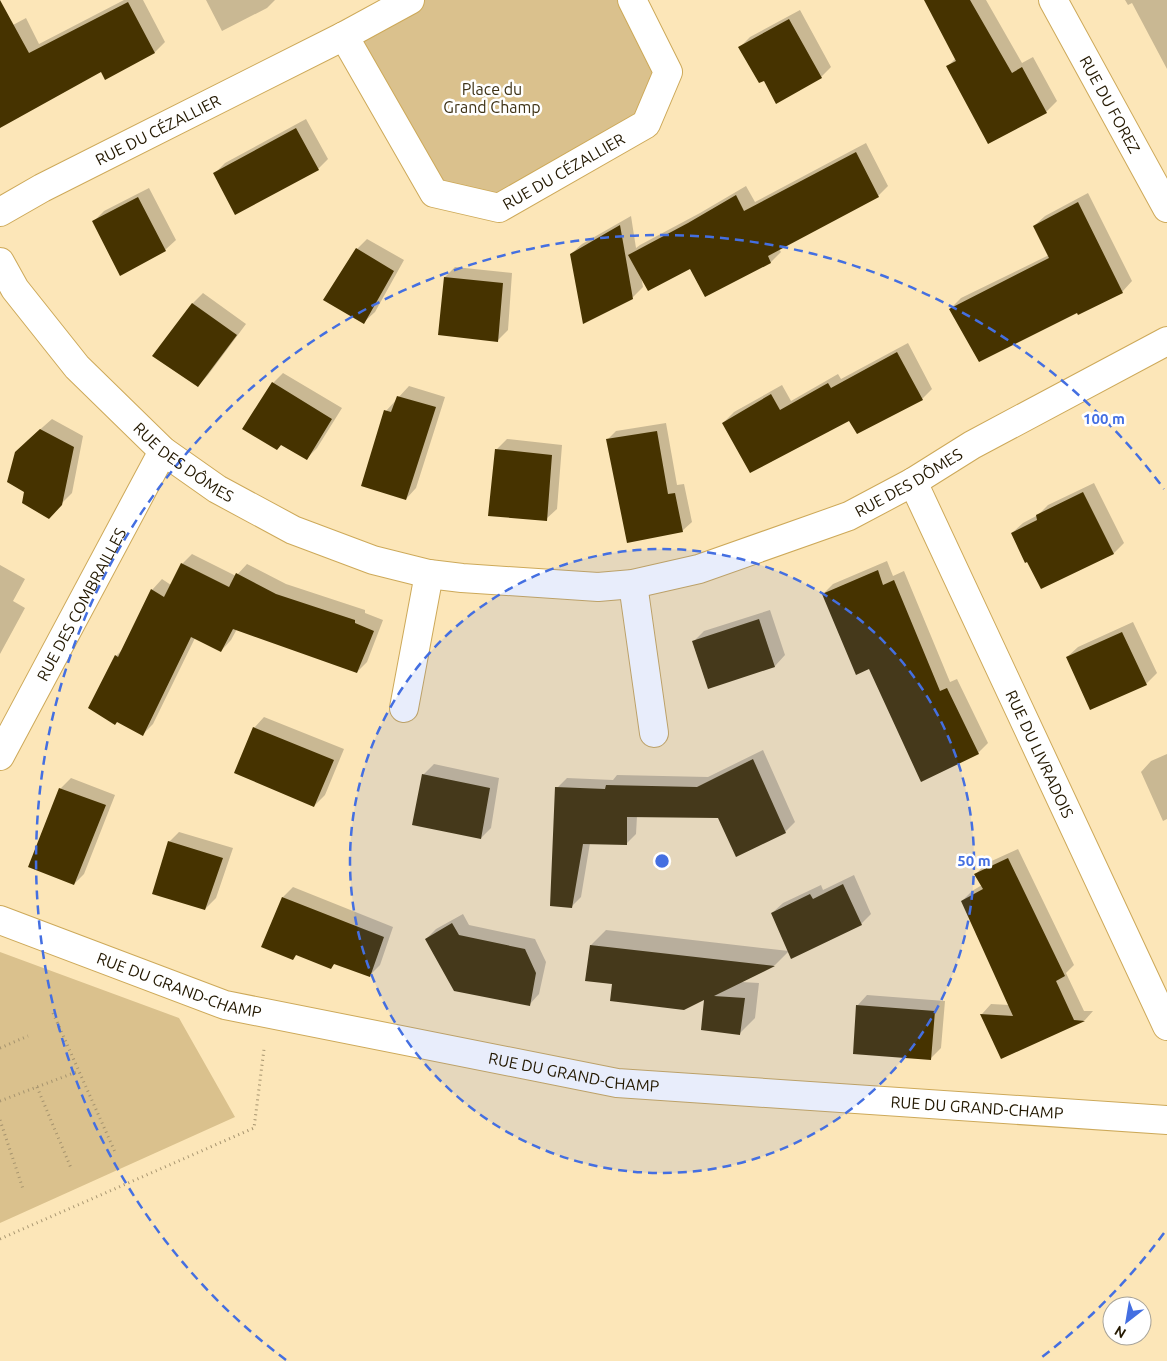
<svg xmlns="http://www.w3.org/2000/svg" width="1167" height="1361" viewBox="0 0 1167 1361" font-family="Ubuntu,sans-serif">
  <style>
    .green { fill: #dac18d }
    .shadow { fill: #0003 }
    .building { fill: #463300 }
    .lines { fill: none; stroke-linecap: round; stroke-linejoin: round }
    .street-casing { stroke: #cda959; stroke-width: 30 }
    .path { stroke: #a5936e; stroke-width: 3; stroke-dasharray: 1 4; stroke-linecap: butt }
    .street { stroke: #fff; stroke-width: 28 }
    .ring { fill: none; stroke: #446fe1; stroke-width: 2.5; stroke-dasharray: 9 6 }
    .labels { text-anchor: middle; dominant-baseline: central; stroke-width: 5; stroke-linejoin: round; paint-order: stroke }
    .park-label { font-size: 16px; fill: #3e3216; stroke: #fff }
    .street-label { font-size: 16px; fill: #231801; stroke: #fff }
    .centre { fill: #446fe1; stroke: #fff; stroke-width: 2.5 }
    .ring-label { font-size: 15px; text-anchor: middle; font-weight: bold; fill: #446fe1; stroke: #fff; stroke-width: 5; stroke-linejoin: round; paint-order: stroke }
  </style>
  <rect width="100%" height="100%" fill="#fce6b8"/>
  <path class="green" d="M410,0H632L668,72L646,124L499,208L434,193L344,36Z
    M0,952L179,1018L235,1117L0,1223Z"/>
  <path class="shadow" d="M124,0H143L165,42L155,52L106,78L102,71L0,111V32L26,18L39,44Z
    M206,0H275L267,8L222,31Z
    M926,0H986L1022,63L1033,57L1057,101L1046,112L989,142L948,66L956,58Z
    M1125,0H1167V69L1132,3L1128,5Z
    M800,10L831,67L821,77L764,79L740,47L750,37Z
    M306,119L328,159L318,169L214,174L225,163Z
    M866,143L888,186L878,196L779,249L781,252L771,262L705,296L690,268L641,276L643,287L633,297L571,254L582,244L631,216L636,248L640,245L700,213L746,186L755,202Z
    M149,188L176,240L165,250L94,221L104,211Z
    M1088,193L1132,281L1122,292L1077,311L950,309L961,298L1049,255L1034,226L1045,216Z
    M367,239L404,260L375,312L364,322L357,249Z
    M455,267L512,273L508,330L498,340L439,334L445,277Z
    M203,293L246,324L208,375L198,386L154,356L193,303Z
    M908,343L932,389L922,399L850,420L723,423L734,412L782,385L791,401L838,374L841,379Z
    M283,373L342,408L317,448L307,458L273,383Z
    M409,386L445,397L416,488L406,499L386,411Z
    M52,419L83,436L72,493L48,517L26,492L27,441Z
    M666,423L677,485L684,484L692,522L682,531L607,440L616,431Z
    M507,439L562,445L557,509L546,519L496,450Z
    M1094,483L1124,543L1114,553L1041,587L1012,533L1023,523L1038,515L1048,505Z
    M192,554L236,576L247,564L286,584L365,610V613L383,620L367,662L357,672L237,629L231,640L221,651L195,638L153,724L143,734L116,656L124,648L152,590L162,579L171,585L182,564Z
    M887,561L893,576L904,571L950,682L957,679L988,743L978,753L823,594L833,584Z
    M0,565L25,579L13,601L25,608L0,654Z
    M770,610L785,655L775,666L709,687L694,641L704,631Z
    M1133,622L1157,673L1146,684L1091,709L1067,657L1078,647Z
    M264,717L344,749L325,795L314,806L254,728Z
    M763,750L795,822L785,832L719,817L637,816L636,834L626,844L590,843L581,897L571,907L557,788L567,778L613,780L617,775L708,777Z
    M1167,754V819L1163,821L1141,772L1151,761Z
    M434,764L499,778L491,828L481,838L423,775Z
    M71,778L115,795L84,874L74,884L60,789Z
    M179,832L233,848L216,898L205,909L169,842Z
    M1018,849L1074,965L1066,973L1084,1011H1093L1085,1020L1002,1058L982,1014L991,1004L1009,1005L962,901L972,891L982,885L976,874L985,864Z
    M854,875L871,914L861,924L772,913L783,903L821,885L823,890Z
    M293,887L393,927L380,965L369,976L335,963L331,967L283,897Z
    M463,914L469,925L535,939L546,962L539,994L529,1005L426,939L436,929Z
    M606,930L789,951L775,965L741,982L759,983L755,1018L740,1033L706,998L587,980L591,945Z
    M867,995L945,1001L941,1048L931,1058L857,1006Z"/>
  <path class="building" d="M0,0L29,53L128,2L155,53L105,80L101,72L0,128Z
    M924,0H970L1012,73L1022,67L1047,113L988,144L946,66L956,61Z
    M789,19L822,78L776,104L764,81L759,83L738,47Z
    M296,128L319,170L235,215L213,173Z
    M856,152L879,197L768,256L771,263L705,297L690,269L648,291L628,255L688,223L736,195L744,211Z
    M138,197L166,251L120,276L92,221Z
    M1078,202L1123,293L1078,315L1077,313L979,362L949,309L1049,258L1033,226Z
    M620,225L633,299L583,324L570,254Z
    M356,248L394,271L364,324L323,300Z
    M444,277L503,283L498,342L438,335Z
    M192,303L237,335L198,387L152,356Z
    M897,352L923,400L857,434L849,421L750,473L722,423L771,394L780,410L828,383L831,388Z
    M272,382L332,419L307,460L281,445L277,450L242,429Z
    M397,396L436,407L406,500L361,486L384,410L391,412Z
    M40,429L74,447L62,505L49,519L22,503L24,492L7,482L15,452Z
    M657,431L668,494L675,493L683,532L627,543L606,439Z
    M495,449L552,455L547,521L488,516Z
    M1083,492L1114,554L1041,589L1027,562L1025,563L1011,533L1037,520L1036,515Z
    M181,563L229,587L236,573L276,594L355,620V623L374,631L357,673L233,629L221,652L191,637L143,736L117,722L115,725L88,708L115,655L118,657L151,589L164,597Z
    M878,570L883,585L894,580L940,691L947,688L979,754L921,782L869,669L856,675L822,594Z
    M759,619L775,667L708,689L692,641Z
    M1122,632L1147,685L1090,710L1066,657Z
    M253,727L334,760L314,807L234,773Z
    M753,759L786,833L736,857L718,818L627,817V845L583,844L572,908L550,906L555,787L605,789L606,785L697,787Z
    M422,774L490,788L481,839L412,825Z
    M59,788L106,805L74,885L28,867Z
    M168,841L223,858L205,910L152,894Z
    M1008,858L1065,976L1056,981L1074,1020L1085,1021L1001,1059L980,1014L1013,1016L961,901L983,889L974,874Z
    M843,884L862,925L791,959L771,913L810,894L813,899Z
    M282,897L384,937L370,977L334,964L331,969L296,955L293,960L261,947Z
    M452,923L459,935L525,949L536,973L530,1006L454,991L425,939Z
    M590,945L775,966L714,996L745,998L740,1035L701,1030L704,1000L684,1010L610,1001L612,984L585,981Z
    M856,1005L935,1011L931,1060L853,1054Z"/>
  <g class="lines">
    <g class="street-casing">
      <g id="street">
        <path id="s1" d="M1053,0L1167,208"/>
        <path id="s2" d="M344,36L434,193L499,208L646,124L668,72L632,0"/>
        <path id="s3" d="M0,212L42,188L344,36L410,0"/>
        <path id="s4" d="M0,262L15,289L77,367L163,451L217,489L293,530L373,560L429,574L462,578L598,587L633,584L699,569L849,516L913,482L972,445L1167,341"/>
        <path id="s5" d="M913,482L1167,1026"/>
        <path d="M633,584L654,733"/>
        <path d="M404,708L429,574"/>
        <path id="s6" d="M0,756L163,451"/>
        <path id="s7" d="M0,920L225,1005L617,1083L1167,1120"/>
      </g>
    </g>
    <path class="path" d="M53,1013L115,1152
      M0,1048L28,1036
      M37,1087L71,1168
      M0,1101L79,1071
      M0,1120L23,1189
      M0,1239L254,1128L264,1049"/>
    <use href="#street" class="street"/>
  </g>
  <circle cx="662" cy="861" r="312" fill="#446fe1" fill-opacity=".12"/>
  <g class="ring">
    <circle cx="662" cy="861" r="312"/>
    <path d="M1164 1233A625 625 0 0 1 1038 1360M286 1360A625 625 0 1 1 1164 489"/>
  </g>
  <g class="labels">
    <g class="park-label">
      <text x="492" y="89">Place du<tspan x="492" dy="18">Grand Champ</tspan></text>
    </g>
    <g class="street-label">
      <text stroke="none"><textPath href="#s1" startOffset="119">RUE DU FOREZ</textPath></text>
      <text stroke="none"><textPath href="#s3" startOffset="178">RUE DU CÉZALLIER</textPath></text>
      <text stroke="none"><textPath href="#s2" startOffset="322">RUE DU CÉZALLIER</textPath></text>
      <text stroke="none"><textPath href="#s4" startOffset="274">RUE DES DÔMES</textPath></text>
      <text stroke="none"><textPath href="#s4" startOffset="1046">RUE DES DÔMES</textPath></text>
      <text stroke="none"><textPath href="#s6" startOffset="172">RUE DES COMBRAILLES</textPath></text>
      <text stroke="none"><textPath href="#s5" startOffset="300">RUE DU LIVRADOIS</textPath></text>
      <text stroke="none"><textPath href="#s7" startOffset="191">RUE DU GRAND-CHAMP</textPath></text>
      <text stroke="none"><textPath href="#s7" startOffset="596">RUE DU GRAND-CHAMP</textPath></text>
      <text stroke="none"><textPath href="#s7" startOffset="1001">RUE DU GRAND-CHAMP</textPath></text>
    </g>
  </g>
  <circle cx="662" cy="861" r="8" class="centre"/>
  <g class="ring-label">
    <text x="1104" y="424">100 m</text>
    <text x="974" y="866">50 m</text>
  </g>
  <g transform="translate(1127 1321) rotate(211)"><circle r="24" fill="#ffffff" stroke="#a7a399"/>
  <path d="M0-4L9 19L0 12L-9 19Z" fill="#446fe1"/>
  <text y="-8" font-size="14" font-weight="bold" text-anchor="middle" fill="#231801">N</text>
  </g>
</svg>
